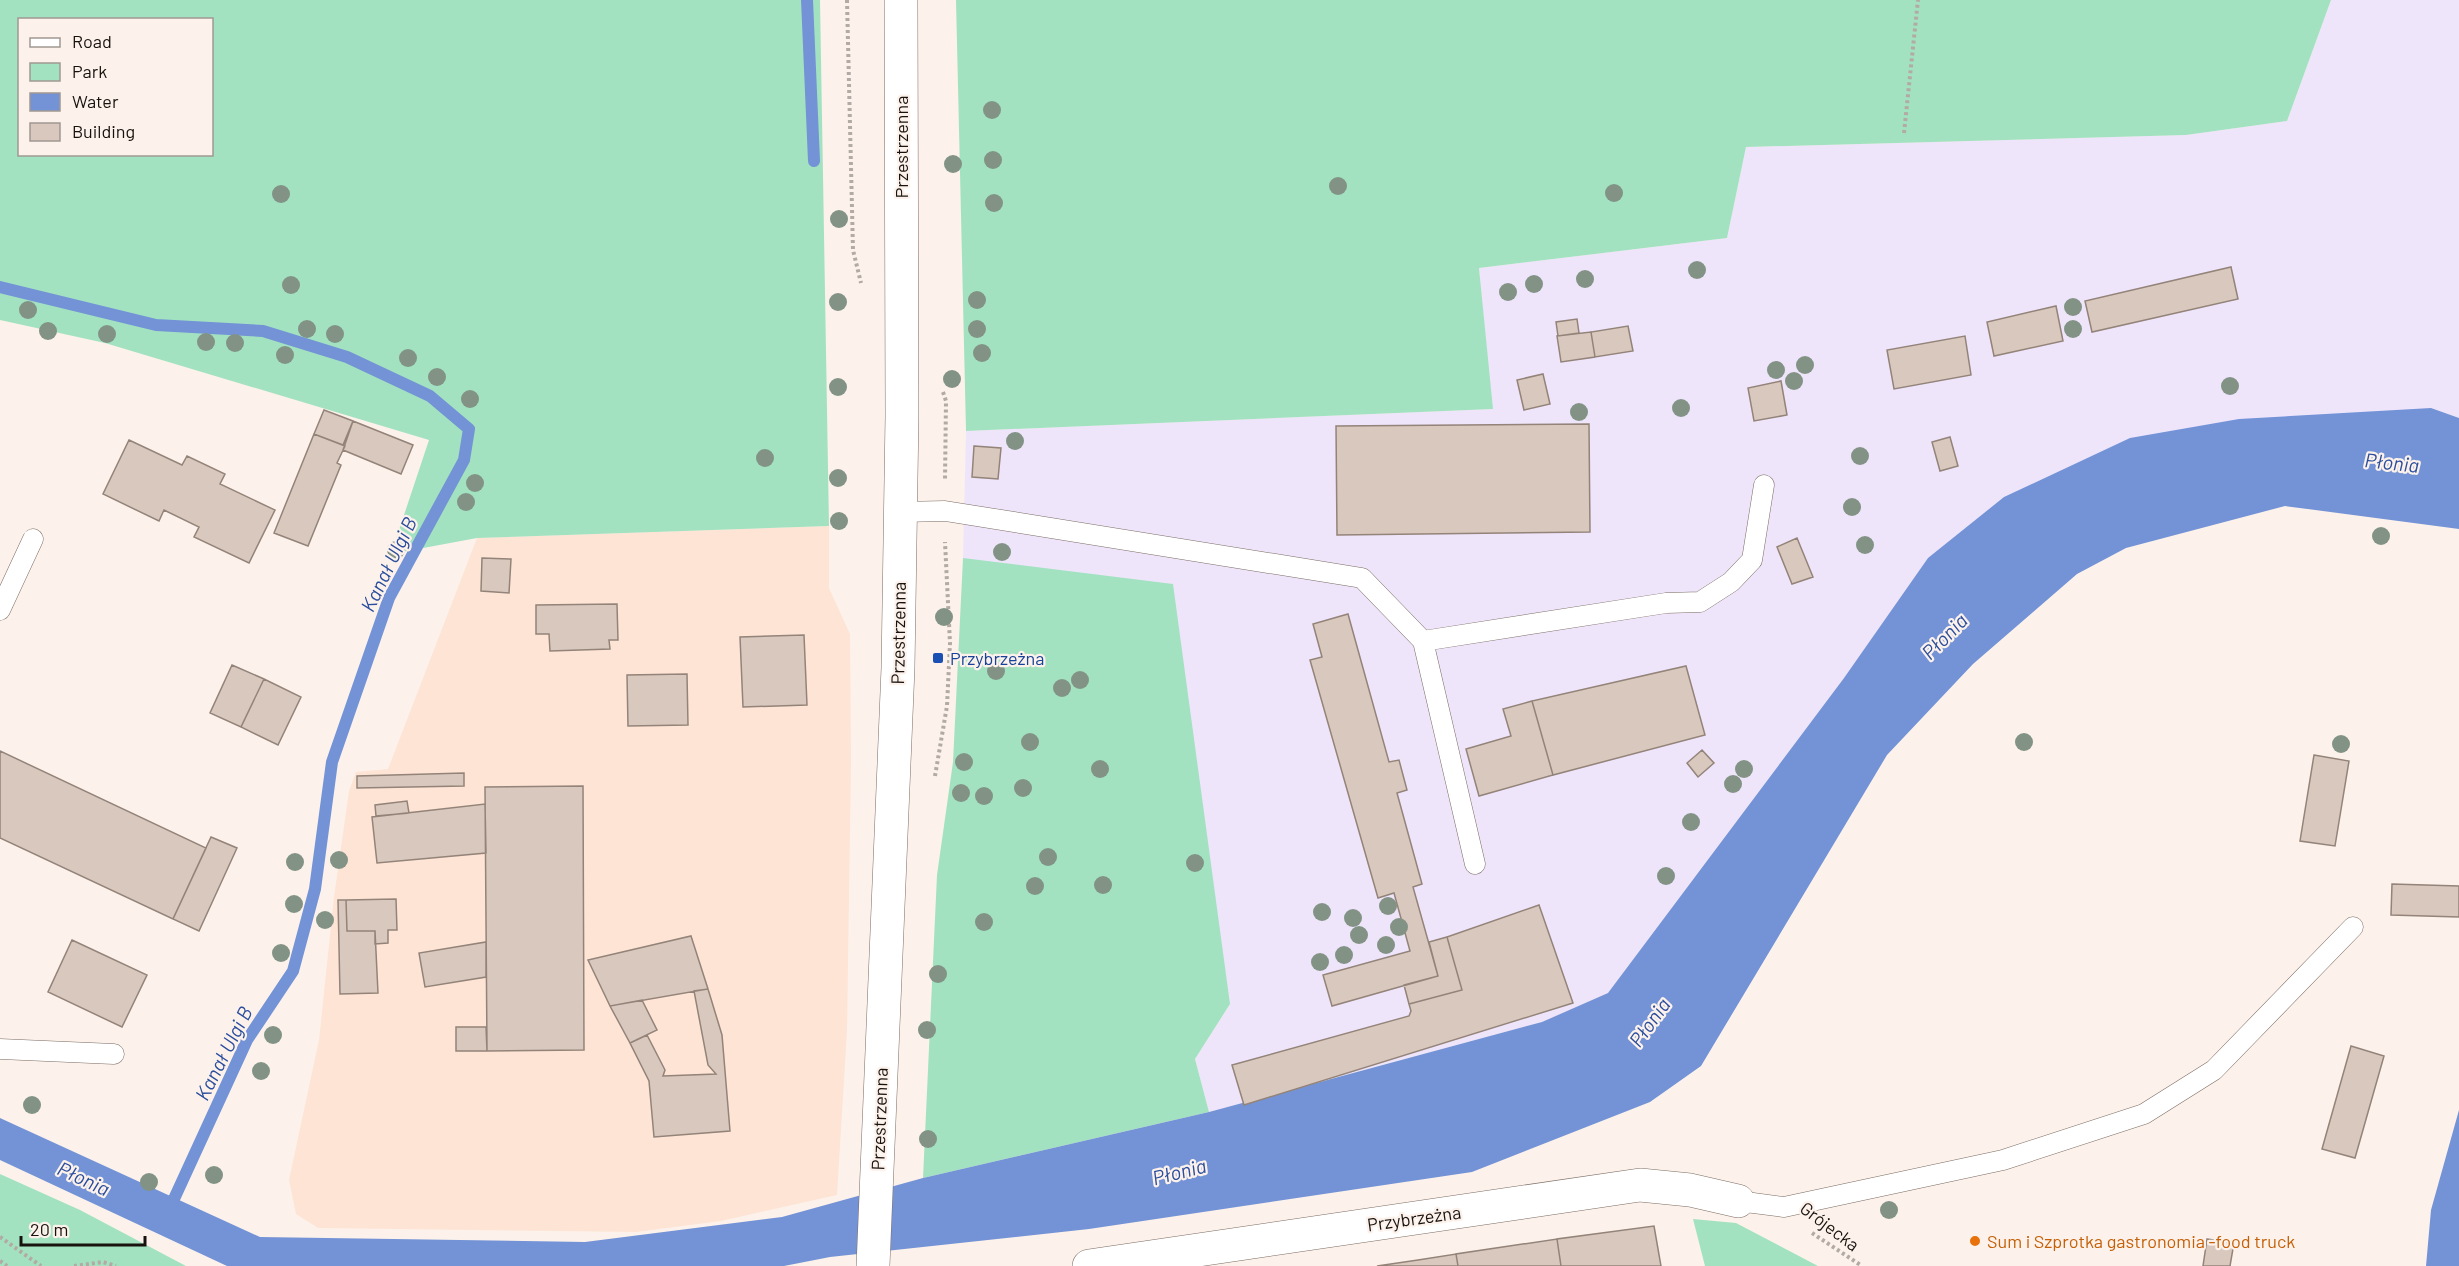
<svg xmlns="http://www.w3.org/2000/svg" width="2459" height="1266" viewBox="0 0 2459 1266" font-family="Barlow,sans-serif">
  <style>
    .built { fill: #fee4d5 }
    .industrial { fill: #eee5fb }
    .green { fill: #a3e2c1; fill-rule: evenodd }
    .water { fill: #7393d6 }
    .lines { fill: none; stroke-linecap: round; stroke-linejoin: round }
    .stream { stroke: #7393d6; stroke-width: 12 }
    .building { fill: #d9c8bd; stroke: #938379; stroke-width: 1.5 }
    .lane-casing { stroke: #7c6c63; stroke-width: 21 }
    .street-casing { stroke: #7c6c63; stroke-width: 34 }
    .secondary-casing { stroke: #7c6c63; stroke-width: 34 }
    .path { stroke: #b2aaa4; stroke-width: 4; stroke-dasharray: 3 3; stroke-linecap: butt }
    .lane { stroke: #fff; stroke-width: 20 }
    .street { stroke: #fff; stroke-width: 33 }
    .secondary { stroke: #fff; stroke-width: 33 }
    .tree { fill: #829386 }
    .transit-dot { fill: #1a4fb4; stroke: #fcf2eb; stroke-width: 2 }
    .food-dot { fill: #e8710a; stroke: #fcf2eb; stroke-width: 2 }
    .labels { text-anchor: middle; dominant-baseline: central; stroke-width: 4.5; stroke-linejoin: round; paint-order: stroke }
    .street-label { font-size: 18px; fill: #18120e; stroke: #fcf2eb }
    .transit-label { font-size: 18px; fill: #164399; stroke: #fcf2eb; text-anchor: start }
    .food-label { font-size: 18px; fill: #c56008; stroke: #fcf2eb; text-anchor: start }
    .water-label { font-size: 20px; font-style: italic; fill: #2a4d9d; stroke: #fcf2eb }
  </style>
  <rect width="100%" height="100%" fill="#fcf2eb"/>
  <path class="built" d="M829,526V588L850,634L851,763L847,1031L837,1195L721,1221L636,1232L318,1228L296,1214L289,1180L319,1040L334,897L349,791L356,772L388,769L477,538Z"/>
  <path class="industrial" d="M2331,0H2459V418L2431,408L1928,558L1844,678L1608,993L1542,1022L1209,1112L1195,1059L1230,1004L963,558L966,431L1492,409L1479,268L1727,238L1746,147L2186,135L2287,121Z"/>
  <path class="green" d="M0,0H820L829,526L477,538L391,554L429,440L105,343L0,320ZM20,20H212V154H20Z
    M956,0H2331L2287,121L2186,135L1746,147L1727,238L1479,268L1493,409L966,431Z
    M963,558L1173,584L1230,1004L1195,1059L1209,1112L923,1178L937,875L953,762Z
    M0,1174L80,1210L186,1266H0Z
    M1693,1219L1736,1223L1818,1266H1705Z"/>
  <path class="water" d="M2431,408L2459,418V529L2285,506L2126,548L2077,574L1973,664L1887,755L1701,1066L1650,1102L1472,1172L1089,1229L830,1257L784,1266H227L0,1160V1118L260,1237L585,1242L782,1217L923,1178L1209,1112L1542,1022L1608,993L1844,678L1928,558L2004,497L2130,438L2239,419Z
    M2459,1110V1266H2426L2431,1210Z"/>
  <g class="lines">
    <path class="stream" d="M807,0L814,161
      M0,287L156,325L263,331L347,357L430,396L469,429L464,460L389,598L332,762L315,889L293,971L247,1040L168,1212"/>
  </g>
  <path class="building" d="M2231,267L2238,299L2092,332L2085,301Z
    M2056,306L2063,341L1994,356L1987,322Z
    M1577,319L1579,333L1558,336L1556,322Z
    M1628,326L1633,351L1595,357L1591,332Z
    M1591,332L1595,357L1561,362L1557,336Z
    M1965,336L1971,375L1894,389L1887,350Z
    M1543,374L1550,404L1524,410L1517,380Z
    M1781,381L1787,415L1754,421L1748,388Z
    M324,410L353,421L343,445L314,434Z
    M353,421L413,445L401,474L343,450Z
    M1589,424L1590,532L1337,535L1336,426Z
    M314,434L345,446L337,463L341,465L308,546L274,533Z
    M1950,437L1958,466L1940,471L1932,442Z
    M129,440L182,465L187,456L225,474L220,484L275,510L249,563L194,537L199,527L164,510L159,521L103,494Z
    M974,446L1001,448L998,479L972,477Z
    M1797,538L1813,577L1792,584L1777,547Z
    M482,558L511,559L509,593L481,591Z
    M617,604L618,640H609L610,649L550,651L549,634H536V605Z
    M1348,614L1389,762L1399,760L1407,790L1397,793L1422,884L1413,887L1438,976L1332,1006L1323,975L1410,951L1394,893L1378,898L1310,660L1322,657L1313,624Z
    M804,635L807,705L743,707L740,637Z
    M232,665L264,679L241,727L210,713Z
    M1686,666L1705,735L1553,775L1532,701Z
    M687,674L688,725L628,726L627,675Z
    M264,679L301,697L278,745L241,727Z
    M1532,701L1553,775L1479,796L1466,749L1511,736L1503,709Z
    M1702,750L1714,763L1698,777L1687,763Z
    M0,751L206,848L173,919L0,838Z
    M2314,755L2349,761L2335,846L2300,841Z
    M464,773V786L357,788V776Z
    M583,786L584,1050L487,1051L485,787Z
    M407,801L409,813L376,816L375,805Z
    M485,804L486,853L377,863L372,817Z
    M211,837L237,848L199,931L173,919Z
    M2392,884L2459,886V917L2391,915Z
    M396,899L397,930H388V943L375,944V931H347L346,900Z
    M338,900H346L347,931H375L378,993L340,994Z
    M1539,905L1573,1003L1244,1105L1232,1065L1409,1016L1411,1011L1409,1004L1462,990L1447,937Z
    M691,936L708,989L610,1006L588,960Z
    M1447,937L1462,990L1409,1004L1404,985L1438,976L1429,942Z
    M72,940L147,975L122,1027L48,992Z
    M486,942V977L425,987L419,953Z
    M708,989L722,1035L730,1131L654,1137L649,1081L630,1043L647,1035L665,1070L663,1076L716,1074L708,1065L694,991Z
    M642,1000L657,1030L630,1043L610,1006Z
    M456,1027H486L487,1051H456Z
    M2351,1046L2384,1056L2355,1158L2322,1149Z
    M1654,1226L1661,1266H1561L1557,1239Z
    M1557,1239L1561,1266H1458L1456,1254Z
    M2207,1239L2234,1243L2230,1266H2203Z
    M1456,1254L1458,1266H1377L1418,1260Z"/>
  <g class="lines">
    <g class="lane-casing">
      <path id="lane" d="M900,512L945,511L1362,578L1423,641L1475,864
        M0,610L33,539
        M1423,641L1666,603L1700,602L1731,582L1752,560L1764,485
        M0,1049L114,1054
        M1738,1201L1784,1207L2003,1160L2144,1114L2214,1070L2353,927"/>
    </g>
    <g class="street-casing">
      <path id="street" d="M1089,1266L1640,1185L1690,1190L1738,1201"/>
    </g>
    <g class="secondary-casing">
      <path id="secondary" d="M873,1266L898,668L902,416L901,0"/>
    </g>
    <path class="path" d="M847,0L853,250L861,283
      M1904,133L1918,0
      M943,392L946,401L945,480
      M935,776L947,706L950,643L945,542
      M1812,1233L1862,1266
      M0,1237L41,1266
      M0,1261L7,1266
      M74,1266L103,1262L116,1266"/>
    <use href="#lane" class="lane"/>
    <use href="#street" class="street"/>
    <use href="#secondary" class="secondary"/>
  </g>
  <g class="tree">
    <circle cx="992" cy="110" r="9"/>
    <circle cx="993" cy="160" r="9"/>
    <circle cx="953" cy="164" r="9"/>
    <circle cx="1338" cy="186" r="9"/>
    <circle cx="1614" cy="193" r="9"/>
    <circle cx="281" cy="194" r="9"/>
    <circle cx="994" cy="203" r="9"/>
    <circle cx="839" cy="219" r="9"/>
    <circle cx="1697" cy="270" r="9"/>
    <circle cx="1585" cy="279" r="9"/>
    <circle cx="1534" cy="284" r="9"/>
    <circle cx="291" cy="285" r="9"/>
    <circle cx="1508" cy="292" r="9"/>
    <circle cx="977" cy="300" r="9"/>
    <circle cx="838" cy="302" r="9"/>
    <circle cx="2073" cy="307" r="9"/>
    <circle cx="28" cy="310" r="9"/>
    <circle cx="307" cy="329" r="9"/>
    <circle cx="977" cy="329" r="9"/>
    <circle cx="2073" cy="329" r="9"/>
    <circle cx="48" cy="331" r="9"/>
    <circle cx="107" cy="334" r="9"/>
    <circle cx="335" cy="334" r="9"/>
    <circle cx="206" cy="342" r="9"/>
    <circle cx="235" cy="343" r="9"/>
    <circle cx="982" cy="353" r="9"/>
    <circle cx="285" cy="355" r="9"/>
    <circle cx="408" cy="358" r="9"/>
    <circle cx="1805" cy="365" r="9"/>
    <circle cx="1776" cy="370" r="9"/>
    <circle cx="437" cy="377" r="9"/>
    <circle cx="952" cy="379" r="9"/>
    <circle cx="1794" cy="381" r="9"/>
    <circle cx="2230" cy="386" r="9"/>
    <circle cx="838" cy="387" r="9"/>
    <circle cx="470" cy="399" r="9"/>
    <circle cx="1681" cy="408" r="9"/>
    <circle cx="1579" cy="412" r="9"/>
    <circle cx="1015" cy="441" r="9"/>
    <circle cx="1860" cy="456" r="9"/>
    <circle cx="765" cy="458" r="9"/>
    <circle cx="838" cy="478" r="9"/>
    <circle cx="475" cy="483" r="9"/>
    <circle cx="466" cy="502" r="9"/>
    <circle cx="1852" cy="507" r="9"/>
    <circle cx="839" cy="521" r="9"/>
    <circle cx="2381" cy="536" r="9"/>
    <circle cx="1865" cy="545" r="9"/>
    <circle cx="396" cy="550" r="9"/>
    <circle cx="1002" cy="552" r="9"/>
    <circle cx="944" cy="617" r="9"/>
    <circle cx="996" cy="671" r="9"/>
    <circle cx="1080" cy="680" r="9"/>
    <circle cx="1062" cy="688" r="9"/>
    <circle cx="1030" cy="742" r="9"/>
    <circle cx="2024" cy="742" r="9"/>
    <circle cx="2341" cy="744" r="9"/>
    <circle cx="964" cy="762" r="9"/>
    <circle cx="1100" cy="769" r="9"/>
    <circle cx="1744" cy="769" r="9"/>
    <circle cx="1733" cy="784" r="9"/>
    <circle cx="1023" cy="788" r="9"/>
    <circle cx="961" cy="793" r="9"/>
    <circle cx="984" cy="796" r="9"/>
    <circle cx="1691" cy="822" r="9"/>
    <circle cx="1048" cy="857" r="9"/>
    <circle cx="339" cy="860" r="9"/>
    <circle cx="295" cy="862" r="9"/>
    <circle cx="1195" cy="863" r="9"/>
    <circle cx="1666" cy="876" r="9"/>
    <circle cx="1103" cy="885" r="9"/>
    <circle cx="1035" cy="886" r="9"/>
    <circle cx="294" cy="904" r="9"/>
    <circle cx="1388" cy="906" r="9"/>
    <circle cx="1322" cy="912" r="9"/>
    <circle cx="1353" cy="918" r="9"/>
    <circle cx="325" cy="920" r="9"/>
    <circle cx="984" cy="922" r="9"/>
    <circle cx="1399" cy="927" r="9"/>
    <circle cx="1359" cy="935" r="9"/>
    <circle cx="1386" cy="945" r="9"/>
    <circle cx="281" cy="953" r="9"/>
    <circle cx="1344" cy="955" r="9"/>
    <circle cx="1320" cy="962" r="9"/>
    <circle cx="938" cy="974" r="9"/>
    <circle cx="927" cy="1030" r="9"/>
    <circle cx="273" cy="1035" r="9"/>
    <circle cx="261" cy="1071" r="9"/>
    <circle cx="32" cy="1105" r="9"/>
    <circle cx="928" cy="1139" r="9"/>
    <circle cx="214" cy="1175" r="9"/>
    <circle cx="149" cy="1182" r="9"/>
    <circle cx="1889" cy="1210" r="9"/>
  </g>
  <rect class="transit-dot" x="932" y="652" width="12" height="12" rx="3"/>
  <circle class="food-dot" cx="1975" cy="1241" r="6"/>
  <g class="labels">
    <g class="street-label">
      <text transform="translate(901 147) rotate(-90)">Przestrzenna</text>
      <text transform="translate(898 633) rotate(-89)">Przestrzenna</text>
      <text transform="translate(879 1119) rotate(-88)">Przestrzenna</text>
      <text transform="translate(1414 1218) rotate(-8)">Przybrzeżna</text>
      <text transform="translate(1830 1226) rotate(37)">Grójecka</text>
    </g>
    <g class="transit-label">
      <text x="950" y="658">Przybrzeżna</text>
    </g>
    <g class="food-label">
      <text x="1987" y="1241">Sum i Szprotka gastronomia -food truck</text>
    </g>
    <g class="water-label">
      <text transform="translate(2392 462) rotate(6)">Płonia</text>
      <text transform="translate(388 564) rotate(-64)">Kanał Ulgi B</text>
      <text transform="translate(1944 636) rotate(-45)">Płonia</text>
      <text transform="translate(1649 1022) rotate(-54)">Płonia</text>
      <text transform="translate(223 1053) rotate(-63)">Kanał Ulgi B</text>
      <text transform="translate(1179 1171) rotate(-14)">Płonia</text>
      <text transform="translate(84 1178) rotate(25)">Płonia</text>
    </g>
  </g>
  <rect x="18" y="18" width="195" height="138" fill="#fcf2eb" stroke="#a19893" stroke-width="1.5"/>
  <rect x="30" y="38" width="30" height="9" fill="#ffffff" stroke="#a19893" stroke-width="1.5"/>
  <text x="72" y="48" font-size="18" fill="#18120e">Road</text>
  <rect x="30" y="63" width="30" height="18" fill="#a3e2c1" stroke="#a19893" stroke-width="1.5"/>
  <text x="72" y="78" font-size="18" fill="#18120e">Park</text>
  <rect x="30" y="93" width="30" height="18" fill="#7393d6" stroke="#a19893" stroke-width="1.5"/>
  <text x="72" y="108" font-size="18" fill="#18120e">Water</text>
  <rect x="30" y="123" width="30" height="18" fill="#d9c8bd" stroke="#a19893" stroke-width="1.5"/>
  <text x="72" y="138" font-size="18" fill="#18120e">Building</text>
  <path d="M21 1236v9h124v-9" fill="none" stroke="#18120e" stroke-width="3"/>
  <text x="30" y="1236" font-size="18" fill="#18120e" stroke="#fcf2eb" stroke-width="4.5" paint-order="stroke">20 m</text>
</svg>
